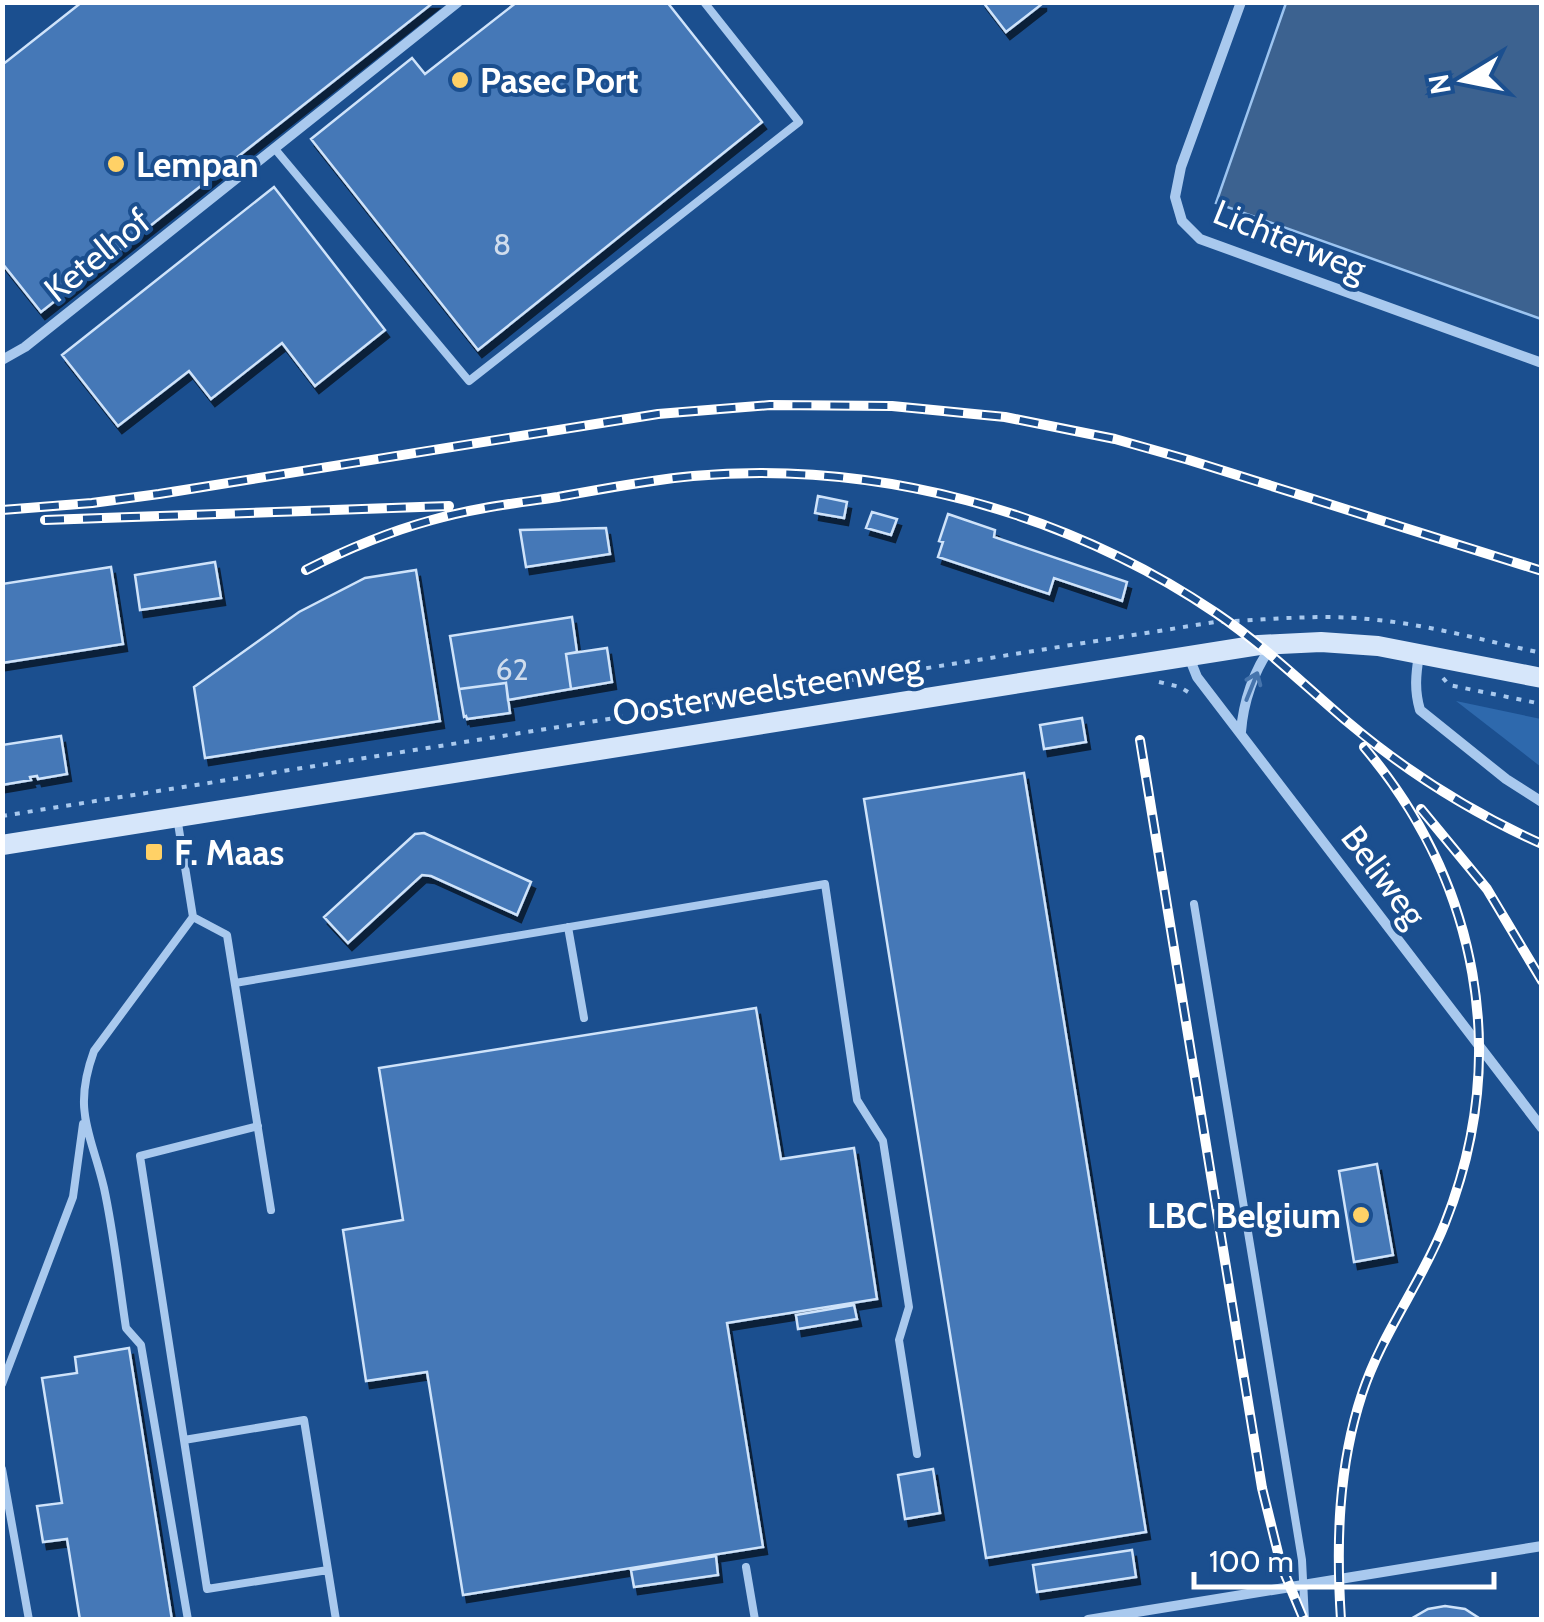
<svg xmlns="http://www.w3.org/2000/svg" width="1544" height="1622" viewBox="0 0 1544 1622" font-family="Cabin,sans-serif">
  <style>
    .green { fill: #2e69ad }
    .water { fill: #3c6290; stroke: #9cc4f0; stroke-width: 2.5 }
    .building { fill: #4478b7; stroke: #cfe3fa; stroke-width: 2.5; filter: url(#shadow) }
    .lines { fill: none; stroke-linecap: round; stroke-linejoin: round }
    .path { stroke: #a9c9ee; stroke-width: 4; stroke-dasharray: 5 8; stroke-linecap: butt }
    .lane { stroke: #a9c9ee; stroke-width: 8 }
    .street { stroke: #a9c9ee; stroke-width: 10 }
    .secondary { stroke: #d6e6fa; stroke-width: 20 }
    .rail-casing { stroke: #fff; stroke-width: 10 }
    .rail { stroke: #1b4f8f; stroke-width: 6; stroke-dasharray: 19; stroke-linecap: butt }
    .oneway { stroke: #4674ac }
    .poi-dot { fill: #ffd166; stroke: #1b4f8f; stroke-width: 4 }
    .labels { text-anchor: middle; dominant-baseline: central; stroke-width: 8; stroke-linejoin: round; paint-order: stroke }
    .number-label { font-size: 30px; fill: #d0dded }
    .poi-label { font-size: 35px; font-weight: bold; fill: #fff; stroke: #1b4f8f; text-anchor: start }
    .street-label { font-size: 35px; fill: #fff; stroke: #1b4f8f }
  </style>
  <defs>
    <filter id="shadow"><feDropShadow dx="4" dy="7" stdDeviation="0" flood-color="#0009"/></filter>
  </defs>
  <rect width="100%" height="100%" fill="#1b4f8f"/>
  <path class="green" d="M1456,701L1541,719V767Z"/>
  <path class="water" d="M1286,3H1541V319L1216,203Z"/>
  <path class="building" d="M82,2H434L41,312L2,263V65Z
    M517,2H667L762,122L478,350L311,139L412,58L425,74Z
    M983,2H1042V4L1006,32Z
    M274,187L385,330L315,386L282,343L211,399L189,371L118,426L62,355Z
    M818,496L847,502L844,518L815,513Z
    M872,512L897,519L891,535L866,528Z
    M948,514L995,530L994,537L1127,582L1122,601L1054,578L1049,594L938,557L943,542L939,541Z
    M606,528L610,554L526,567L520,530Z
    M215,562L221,598L140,610L135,575Z
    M111,567L123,644L2,663V584Z
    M416,570L440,721L205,758L194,687L299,612L365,578Z
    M572,617L577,652L566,654L571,689L508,700L506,683L459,689L450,636Z
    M607,648L612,682L571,689L566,654Z
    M506,683L510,713L467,719L466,716L464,717L459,689Z
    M1082,718L1086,742L1044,749L1040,725Z
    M61,736L67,774L38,779L37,776L30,777L31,780L2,785V745Z
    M1024,773L1146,1532L986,1558L864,799Z
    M424,833L531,882L517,915L431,876L422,875L348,943L324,917L415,834Z
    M756,1008L781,1159L854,1148L877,1299L727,1323L763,1547L463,1595L427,1372L366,1381L343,1230L403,1220L379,1068Z
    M1377,1164L1393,1255L1354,1262L1339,1171Z
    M854,1305L857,1319L798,1329L796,1315Z
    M129,1348L172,1620H80L67,1539L43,1542L37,1506L62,1503L42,1378L77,1373L75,1357Z
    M933,1469L940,1513L905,1519L898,1475Z
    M1132,1550L1136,1577L1037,1592L1033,1565Z
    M716,1556L718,1575L634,1587L631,1570Z
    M1445,1606L1465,1609L1482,1620H1409L1428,1609Z"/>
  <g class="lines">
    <path class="path" d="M1443,678L1449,685L1542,704
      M1159,682L1180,687L1188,692
      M2,816L1215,622C1266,620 1317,614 1368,619C1427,624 1485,641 1542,653"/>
    <path class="lane" d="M275,149L469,381L799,122L704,2
      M177,817L193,917L94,1051C72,1111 91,1133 104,1188C114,1234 119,1282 126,1328L141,1345L188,1620
      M1194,904L1302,1560L1305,1620
      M193,917L227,935L271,1210
      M568,927L584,1018
      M235,983L825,884L857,1100L883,1141L909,1307L899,1340L917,1454
      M2,1384L73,1197L83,1124
      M184,1440L304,1420L328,1570L207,1589L140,1156L258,1126
      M2,1469L29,1620
      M746,1567L755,1620
      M328,1570L336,1620"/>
    <path class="street" d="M1241,2L1181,167L1175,197L1182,221L1200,239L1542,363
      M2,360L25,347L458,2
      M1419,654C1416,674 1414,690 1420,710L1506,779L1542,802
      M1189,657L1197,677L1542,1128
      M1241,732C1243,703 1254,669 1272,646
      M1088,1620L1542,1546"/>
    <path class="secondary" d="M2,845L1259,645L1321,642L1378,646L1542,678"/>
    <g class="rail-casing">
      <path id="rail" d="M2,510L92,503L159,494L658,414L770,405L892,406L1005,417L1115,439L1189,460L1542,571
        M45,520L449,506
        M306,570C347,549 388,532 432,520C473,508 517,503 558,497C603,489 648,480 693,476C876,460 1065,511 1216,613C1262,644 1302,683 1344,719C1404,770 1470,812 1542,844
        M1140,740L1262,1488L1281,1565L1304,1620
        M1421,809L1487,889L1542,981
        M1341,1620C1336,1543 1338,1467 1362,1394C1382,1333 1422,1282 1445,1223C1511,1057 1479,883 1364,747"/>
    </g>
    <use href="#rail" class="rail"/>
  </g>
  <defs><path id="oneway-shaft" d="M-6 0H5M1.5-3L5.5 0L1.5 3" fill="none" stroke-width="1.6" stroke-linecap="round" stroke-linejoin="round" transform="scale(2.5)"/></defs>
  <use class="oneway" href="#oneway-shaft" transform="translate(1252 686) rotate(-68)"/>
  <g class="poi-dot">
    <circle cx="460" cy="80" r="10"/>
    <circle cx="116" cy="164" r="10"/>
    <rect x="144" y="842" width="20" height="20" rx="5"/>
    <circle cx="1361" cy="1215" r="10"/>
  </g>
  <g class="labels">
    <g class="number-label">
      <text x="502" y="244">8</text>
      <text x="512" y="669">62</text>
    </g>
    <g class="poi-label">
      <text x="480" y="80">Pasec Port</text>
      <text x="136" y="164">Lempan</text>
      <text x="174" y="852">F. Maas</text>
      <text x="1341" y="1215" text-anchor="end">LBC Belgium</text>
    </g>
    <g class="street-label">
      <text transform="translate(1290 240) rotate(22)">Lichterweg</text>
      <text transform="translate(97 255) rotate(-39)">Ketelhof</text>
      <text transform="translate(767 689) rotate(-9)">Oosterweelsteenweg</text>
      <text transform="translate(1384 876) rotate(53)">Beliweg</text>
    </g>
  </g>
  <rect width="1544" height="1622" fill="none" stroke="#ffffff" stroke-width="10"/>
  <g transform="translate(1464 80) rotate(260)" stroke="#1b4f8f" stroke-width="8" paint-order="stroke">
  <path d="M0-8L18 38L0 25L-18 38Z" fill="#ffffff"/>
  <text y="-15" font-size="28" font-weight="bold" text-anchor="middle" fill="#ffffff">N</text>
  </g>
  <path d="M1194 1572v15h300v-15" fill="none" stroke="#ffffff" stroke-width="5"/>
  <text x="1209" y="1572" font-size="30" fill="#ffffff" stroke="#1b4f8f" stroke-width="8" paint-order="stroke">100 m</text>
</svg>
